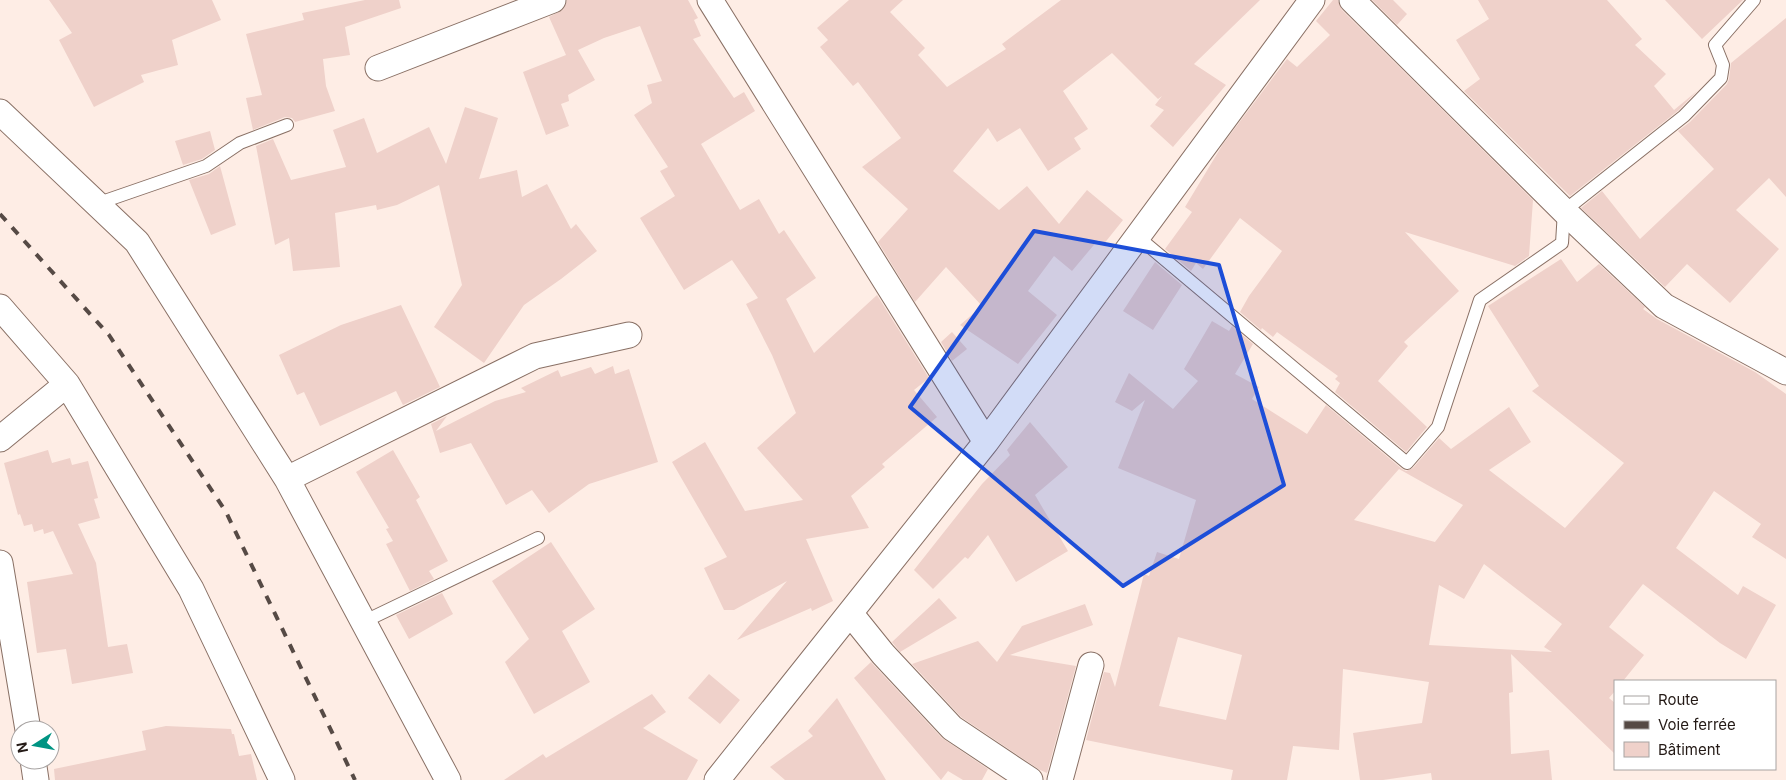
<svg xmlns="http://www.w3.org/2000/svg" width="1786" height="780" viewBox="0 0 1786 780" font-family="Inter,sans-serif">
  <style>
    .building { fill: #efd1ca; fill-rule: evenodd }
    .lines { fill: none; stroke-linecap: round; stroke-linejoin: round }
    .lane-casing { stroke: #897065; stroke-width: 14 }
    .street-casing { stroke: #897065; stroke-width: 27 }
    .lane { stroke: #fff; stroke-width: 12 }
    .street { stroke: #fff; stroke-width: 25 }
    .rail { stroke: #564a45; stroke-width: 4; stroke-dasharray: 9 9; stroke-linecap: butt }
    .marked { fill: #1d4ed8; fill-opacity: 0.2; stroke: #1d4ed8; stroke-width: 4; stroke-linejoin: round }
  </style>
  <rect width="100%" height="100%" fill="#feede5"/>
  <path class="building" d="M49,0H212L221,20L172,40L178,65L141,75L144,82L94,107L59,40L72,33Z
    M365,0H399L401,8L345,27L350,55L323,59L326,86L335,111L295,122L292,118L285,117L253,130L246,98L262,95L246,34L304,20L302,13Z
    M567,0H688L698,18L694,20L701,36L693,39L734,98L744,92L755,111L701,144L740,210L759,199L779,234L784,230L816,278L786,299L814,353L877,295L929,378L914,390L937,417L882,464L885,467L851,496L869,528L806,539L833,601L812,611L811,608L737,640L787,581L734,610H724L704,568L727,557L672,462L705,442L745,511L803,500L757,448L796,413L772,355L746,304L758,298L732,260L684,290L640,218L675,196L660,171L668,167L634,115L652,103L647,85L662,81L640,26L604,38L578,50L595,80L568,95L569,101L561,104L569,126L546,135L523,72L566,55L549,17L564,9Z
    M849,0H903L890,12L925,48L918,55L947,87L1006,49L1002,44L1061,0H1260L1194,64L1226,85L1173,147L1150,126L1164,110L1155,105L1162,96L1158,99L1112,53L1063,91L1088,129L1074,138L1081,149L1048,171L1020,128L997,142L988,128L953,171L999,210L1027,186L1059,224L1087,190L1123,220L1103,245L1098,240L1072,271L1054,256L1028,291L1057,315L1018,364L960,325L982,306L946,267L915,302L878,242L908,209L862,167L901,138L858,82L853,86L820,47L828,40L817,28Z
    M1333,0H1338L1342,10L1533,200L1529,256L1515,266L1405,232L1459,291L1404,342L1408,346L1378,381L1427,427L1406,452L1335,392L1340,383L1335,379L1338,376L1277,332L1273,337L1262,328L1261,330L1240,312L1249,296L1282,251L1240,218L1203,269L1196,263L1191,271L1165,249L1192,212L1185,207L1223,144L1287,59L1297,67L1330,35L1316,21Z
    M1372,0H1393L1407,14L1397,25Z
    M1478,0H1607L1642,39L1635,45L1666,74L1654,86L1674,110L1697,91L1679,110L1570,196L1464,91L1480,79L1456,40L1489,19Z
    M1665,0H1743L1702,39Z
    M1786,18V197L1769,178L1736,210L1779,249L1730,303L1687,264L1665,287L1581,208L1602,191L1640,239L1714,169L1678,131L1690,122L1727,84L1729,79L1731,63Z
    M465,107L498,118L479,179L517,170L522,197L547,184L571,229L576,224L597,251L561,279L524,305L484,363L434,327L462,285L439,185L397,205L377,210L376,205L335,213L340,267L293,271L289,238L275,245L256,146L273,139L291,180L346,167L333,130L364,118L377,153L429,127L446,164Z
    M210,131L215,150L202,159L183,165L175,141Z
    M220,166L236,225L211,235L189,180L209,174Z
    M1561,259L1577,282L1599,264L1645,307L1643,309L1657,319L1755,372L1786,394V559L1752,537L1761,524L1714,491L1676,548L1738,595L1743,586L1776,605L1746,659L1720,643L1643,584L1609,627L1644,655L1623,681H1615V691L1609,698L1615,703V754L1511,654L1513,692L1509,693L1511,754L1549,750L1552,780H1432L1431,773L1383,780H1360L1353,733L1422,723L1429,682L1343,669L1339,750L1293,746L1287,780H1231L1233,770L1086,740L1104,672L1110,673L1115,687L1144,574L1149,576L1157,552L1179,559L1196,500L1118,468L1145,400L1132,411L1115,402L1129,373L1173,409L1198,381L1184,369L1212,321L1229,331L1232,326L1253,344L1235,374L1259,387L1252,399L1307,434L1326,405L1402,469L1406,471L1413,468L1439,438L1451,449L1509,407L1531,442L1489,470L1565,528L1624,463L1532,391L1539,386L1488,306ZM1399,469L1463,505L1435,542L1354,520ZM1484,564L1562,624L1544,647L1552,652L1429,645L1439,585L1464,599ZM1178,637L1242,655L1226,720L1159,706Z
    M1155,262L1182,285L1153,330L1123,311Z
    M401,305L440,387L403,405L396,391L320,426L304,392L297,395L279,355L341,325Z
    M952,332L967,349L952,361L941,342Z
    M613,366L615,374L629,369L658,462L589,484L549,513L532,490L506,505L471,443L440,453L431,424L447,416L436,431L495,401L526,392L521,388L558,370L561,377L591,367L595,374Z
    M1030,422L1068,467L1035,495L1068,551L1016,582L988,535L968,559L965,557L933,589L914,570L982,484L1010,455L1007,450Z
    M48,450L52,463L70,458L72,465L88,461L98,498L94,499L100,518L78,524L96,563L108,647L127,644L133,673L72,684L66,649L37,653L27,582L73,574L53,531L44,534L43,529L34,532L32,524L24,526L20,514L18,515L4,463Z
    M393,450L420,497L416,500L448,561L429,571L434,579L410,591L386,544L393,541L386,529L389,528L356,472Z
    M551,542L595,609L562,631L590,682L534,714L505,662L529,639L492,581Z
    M442,593L453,614L409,639L396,615Z
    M939,598L957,618L900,652L892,642Z
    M1085,604L1093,625L1010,655L1076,666L1047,773L1040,770L961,717L912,664L978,641L997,662L1022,626Z
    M871,662L942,738L988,769L982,780H963L948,771L941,780L854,678Z
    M709,674L740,700L720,724L688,698Z
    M652,694L666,712L643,728L698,760L687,780H504L543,754L546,758Z
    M837,698L886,780H785L770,767L813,736L808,731Z
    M166,726L231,729L232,734H234L239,756L251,754L257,780H55L54,769L146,750L142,731Z"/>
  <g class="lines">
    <g class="lane-casing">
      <path id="lane" d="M96,204L206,166L240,143L287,125
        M1138,237L1407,463L1438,427L1480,300L1562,243L1564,211L1684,116L1721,78L1723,65L1715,45L1754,0
        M363,622L538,538"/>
    </g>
    <g class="street-casing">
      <path id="street" d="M710,0L986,442
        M1352,0L1564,211L1664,306L1786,372
        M378,68L553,0
        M0,112L137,242L287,479L448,780
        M0,307L67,384L191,589L282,780
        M0,439L67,384
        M287,479L535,356L629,335
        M0,563L28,730
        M850,613L883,654L952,728L1030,780
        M33,760L36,780
        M717,780L986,442L1312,0
        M1060,780L1091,665"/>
    </g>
    <use href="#lane" class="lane"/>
    <use href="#street" class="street"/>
    <path class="rail" d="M0,214L109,335L226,512L355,780"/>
  </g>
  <path class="marked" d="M1034,231L1219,265L1284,485L1123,586L910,407Z"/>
  <rect x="1614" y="680" width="162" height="90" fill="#ffffff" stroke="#a7a3a2"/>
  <rect x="1624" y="696" width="25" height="8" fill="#ffffff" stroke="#a7a3a2"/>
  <text x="1658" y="705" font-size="15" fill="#241a16">Route</text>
  <rect x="1624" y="721" width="25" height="8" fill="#564a45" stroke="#a7a3a2"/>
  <text x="1658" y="730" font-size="15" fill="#241a16">Voie ferrée</text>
  <rect x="1624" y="742" width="25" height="15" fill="#efd1ca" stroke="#a7a3a2"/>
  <text x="1658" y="755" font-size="15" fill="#241a16">Bâtiment</text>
  <g transform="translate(35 745) rotate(259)"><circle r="24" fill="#ffffff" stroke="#a7a3a2"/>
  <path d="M0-4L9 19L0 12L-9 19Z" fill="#009483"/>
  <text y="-8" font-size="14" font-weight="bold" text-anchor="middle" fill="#241a16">N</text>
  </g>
</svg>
